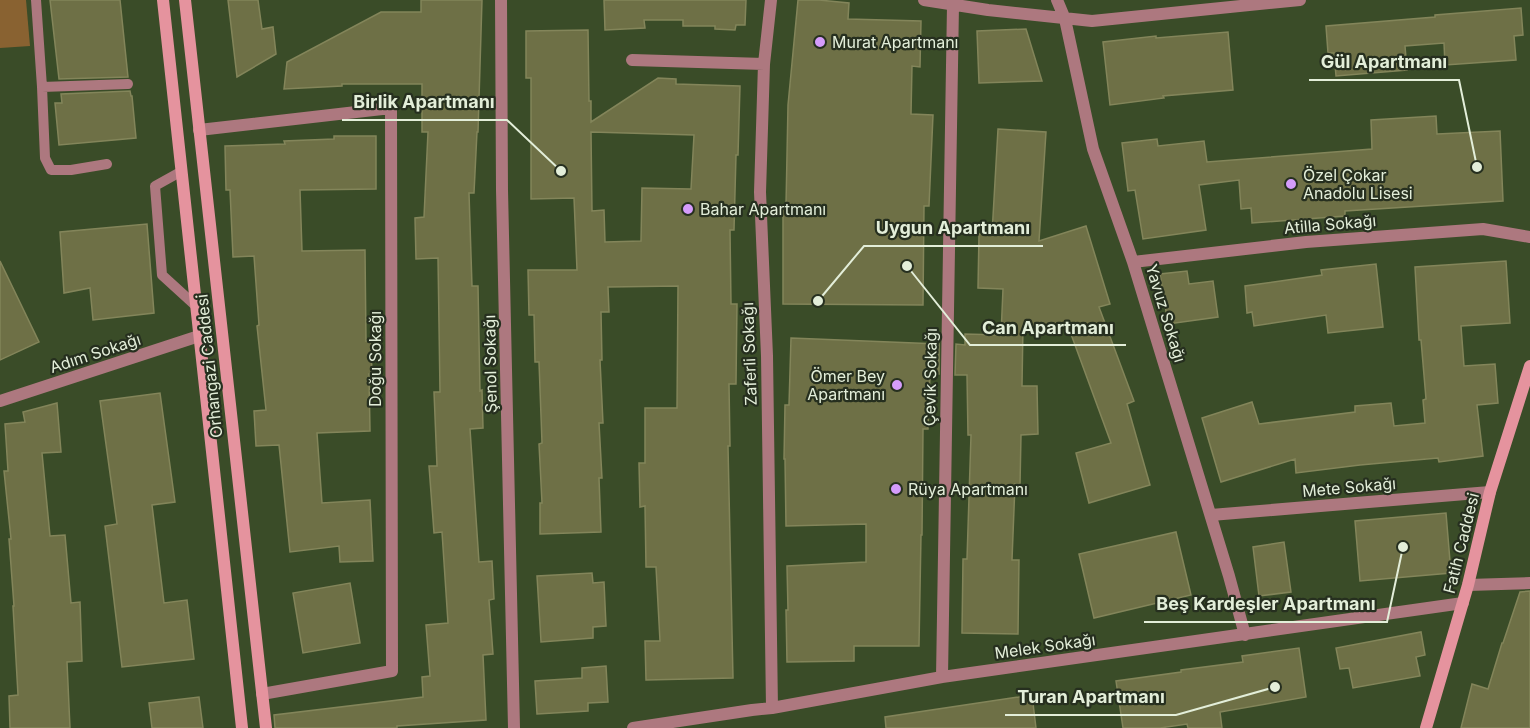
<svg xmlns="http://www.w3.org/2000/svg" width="1530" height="728" viewBox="0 0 1530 728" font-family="Inter,sans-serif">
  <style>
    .green { fill: #896231 }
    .building { fill: #6e7046; stroke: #83855a; stroke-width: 1.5; fill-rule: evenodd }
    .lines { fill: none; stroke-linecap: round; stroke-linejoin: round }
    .service { stroke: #ad787f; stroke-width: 10 }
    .minor { stroke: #ad787f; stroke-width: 12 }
    .secondary { stroke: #e5939e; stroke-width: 12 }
    .poi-dot { fill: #d59cfb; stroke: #262f1f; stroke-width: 2 }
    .labels { text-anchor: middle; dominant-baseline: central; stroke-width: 4.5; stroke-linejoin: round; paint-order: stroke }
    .poi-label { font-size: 16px; fill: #e3eed9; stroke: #262f1f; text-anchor: start }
    .street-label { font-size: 16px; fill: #e3eed9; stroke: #262f1f }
    .leader { fill: none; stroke: #e3eed9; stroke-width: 2 }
    .callout-dot { fill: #e3eed9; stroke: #262f1f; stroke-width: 2 }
    .callout-label { font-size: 18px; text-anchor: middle; font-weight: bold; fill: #e3eed9; stroke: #262f1f; stroke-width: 4.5; stroke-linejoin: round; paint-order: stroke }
  </style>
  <rect width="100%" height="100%" fill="#3a4c28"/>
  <path class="green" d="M0,0H26L30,46L0,48Z"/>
  <path class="building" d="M50,0H120L128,77L59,79Z
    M228,0H258L262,29L273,27L276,54L237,77Z
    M421,0H482L478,132H477L474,193H469L472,286H478L480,391L482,390L483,428L470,429L479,562L492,561L494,599L489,600L493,654L483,655L486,720L397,726V728H275L274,715L423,697L422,677L430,676L426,625L448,623L442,532L434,533L429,466H437L434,392H440L438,258L416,259L415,218L424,217L428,132H422V84H342V86L284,89L287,62L381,12H421Z
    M604,0H746L745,25H736L735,30L715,29V26H683V20H644L645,28L605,30Z
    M798,0H819L849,3L848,19L921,21L920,67L912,66L911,114L933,115L929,206H924L923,305L783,304V205H786L788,105Z
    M1521,8L1523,35L1514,36L1516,60L1445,65L1444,43L1405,46L1407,70L1336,76L1334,53H1328L1326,26L1435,17V15Z
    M1026,29L1042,81L979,83L977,31Z
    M588,30L589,101H591V122L658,78L676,79V84L740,86L738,155H736L734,230H730L731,304H737L736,384H729L730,446H728L733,678L646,680L645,641H660L656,567H646L645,506L640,507L639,463H645V408H677L678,286L608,287L609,312H601L602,360H600L603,423H599L602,478H599L601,532L540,534V503H542L539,444L542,443L539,362H535L534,315H529L528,270H577L574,198L531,199V78H526V31ZM591,132L694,135L691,189L642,188L641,241L605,242L604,210L592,211Z
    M1228,32L1233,90L1163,96L1164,98L1110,105L1103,42L1156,36V38Z
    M130,91L131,96H132L136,138L59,145L55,103H62L61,94Z
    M1436,116L1437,134L1500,131L1503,201L1345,211V216L1252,223L1251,208L1241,209L1239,180L1199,185L1206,230L1143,239L1135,190L1128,191L1122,143L1157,139L1158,146L1204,141L1207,162L1372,149L1371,120Z
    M998,129L1046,132L1039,241L1086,226L1110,304L1099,307L1134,401L1127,404L1150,485L1089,503L1076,453L1111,443L1068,326L1023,325L1022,386H1037L1038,434L1021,435L1020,485L1015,484L1012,560H1019L1018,634L962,633L963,559H967L971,435H968L967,375H955L956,344L965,345V334L1001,335L1003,289L978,288L979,234H992Z
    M334,136H376V189L300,190L302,251L365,250L366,341L371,340L372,374H369L370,431L317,433L322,503L370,500L373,561L340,562L339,546L290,552L279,445L256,446L254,411L266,410L257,326L259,325L254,256L233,257L230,190H226L225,146L285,144L284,141L334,139Z
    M147,224L154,313L93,320L90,288L64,293L60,232Z
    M0,261L39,342L0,360Z
    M1506,261L1510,323L1461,326L1464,366L1495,364L1498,403L1477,405L1483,456L1439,462L1438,458L1360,465L1296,473L1295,459L1221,482L1202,418L1252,402L1259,424L1355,412V406L1391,403L1394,426L1425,423L1423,400L1426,399L1421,340H1419L1415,267Z
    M1376,264L1383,327L1328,333L1326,315L1254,326L1252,312L1247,313L1245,286L1322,275L1321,270Z
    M1187,271L1189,284L1213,281L1218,317L1168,324L1160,274Z
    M791,338L939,344V374H930L928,429H923L922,535H921L919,646H854V661L787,662L786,610H788L787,566L866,562V524L786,526L785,459H784L785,405H789Z
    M160,393L175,502L152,505L164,603L187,600L194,659L122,667L105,526L117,524L100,401Z
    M57,403L61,452L42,453L50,536L65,535L71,603L80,602L82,661L67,662L70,728H10L9,696L18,695L13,606H14L9,539H11L4,471H8L5,424L25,422L23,412Z
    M1446,513L1451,573L1360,581L1355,521Z
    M1176,532L1191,595L1094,618L1079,554Z
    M1284,542L1291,592L1259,596L1253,547Z
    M592,573L593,583L604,582L606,626L593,627V638L541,642L537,576Z
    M350,583L360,643L303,653L293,593Z
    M1530,591V728H1461L1472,684L1488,689L1502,643H1503L1520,592Z
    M1421,632L1425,655L1416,657L1420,676L1353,688L1349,668L1340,669L1336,648Z
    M1299,648L1306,697L1220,712L1222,728H1188L1187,724L1160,728H1123L1116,681L1181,672V670L1243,662L1242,656Z
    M606,666L608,702L588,703V711L537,714L535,681L582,678V668Z
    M1032,695L1036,728H886L885,717Z
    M199,697L203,728H152L149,703Z"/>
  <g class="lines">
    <path class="service" d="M36,0L42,87L45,158L51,170H71L107,164
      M42,87L128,84
      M182,171L155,186L162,275L196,306"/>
    <path class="minor" d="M501,0L502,190L514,728
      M771,0L764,64L760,192L767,356L772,708
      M924,0L988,10L1092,21L1300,0
      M1057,0L1065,19L1093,149L1133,262L1229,576L1245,635
      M632,60L764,64
      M199,130L391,108L392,671L262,694
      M1133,262L1306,242L1483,229L1530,237
      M0,401L199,336
      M1211,515L1490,492
      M1468,585L1530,583
      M942,677L953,5
      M633,728L752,710L772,708L942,677L1463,603"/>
    <path class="secondary" d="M163,0L242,728
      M185,0L266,728
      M1426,728L1468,585L1490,492L1530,366"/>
  </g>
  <g class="poi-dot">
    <circle cx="820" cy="42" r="6"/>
    <circle cx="1291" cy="184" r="6"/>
    <circle cx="688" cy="209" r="6"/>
    <circle cx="897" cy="385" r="6"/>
    <circle cx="896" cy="489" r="6"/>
  </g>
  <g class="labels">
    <g class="poi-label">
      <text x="832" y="42">Murat Apartmanı</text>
      <text x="1303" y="175">Özel Çokar<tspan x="1303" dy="18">Anadolu Lisesi</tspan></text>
      <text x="700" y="209">Bahar Apartmanı</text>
      <text x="885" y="376" text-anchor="end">Ömer Bey<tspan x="885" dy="18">Apartmanı</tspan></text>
      <text x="908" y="489">Rüya Apartmanı</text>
    </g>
    <g class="street-label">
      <text transform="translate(1330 224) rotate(-5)">Atilla Sokağı</text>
      <text transform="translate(1166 313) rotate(73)">Yavuz Sokağı</text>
      <text transform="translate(95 353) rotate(-18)">Adım Sokağı</text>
      <text transform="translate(749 354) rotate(-92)">Zaferli Sokağı</text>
      <text transform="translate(375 359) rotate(-90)">Doğu Sokağı</text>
      <text transform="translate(490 364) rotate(-91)">Şenol Sokağı</text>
      <text transform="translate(209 366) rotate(-96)">Orhangazi Caddesi</text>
      <text transform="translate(930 377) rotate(-89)">Çevik Sokağı</text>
      <text transform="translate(1349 487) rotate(-5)">Mete Sokağı</text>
      <text transform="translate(1461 543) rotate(-76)">Fatih Caddesi</text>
      <text transform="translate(1045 646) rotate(-8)">Melek Sokağı</text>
    </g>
  </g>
  <path class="leader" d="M1477 167L1459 80H1309M561 171L507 120H342M818 301L864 246H1043M907 266L970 345H1126M1403 547L1387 622H1144M1275 687L1176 715H1005"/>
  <g class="callout-dot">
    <circle cx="1477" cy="167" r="6"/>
    <circle cx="561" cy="171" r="6"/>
    <circle cx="818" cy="301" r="6"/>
    <circle cx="907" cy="266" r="6"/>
    <circle cx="1403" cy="547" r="6"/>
    <circle cx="1275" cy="687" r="6"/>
  </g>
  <g class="callout-label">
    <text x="1384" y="68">Gül Apartmanı</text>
    <text x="424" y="108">Birlik Apartmanı</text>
    <text x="953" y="234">Uygun Apartmanı</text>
    <text x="1048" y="334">Can Apartmanı</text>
    <text x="1266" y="610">Beş Kardeşler Apartmanı</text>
    <text x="1091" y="703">Turan Apartmanı</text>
  </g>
</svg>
